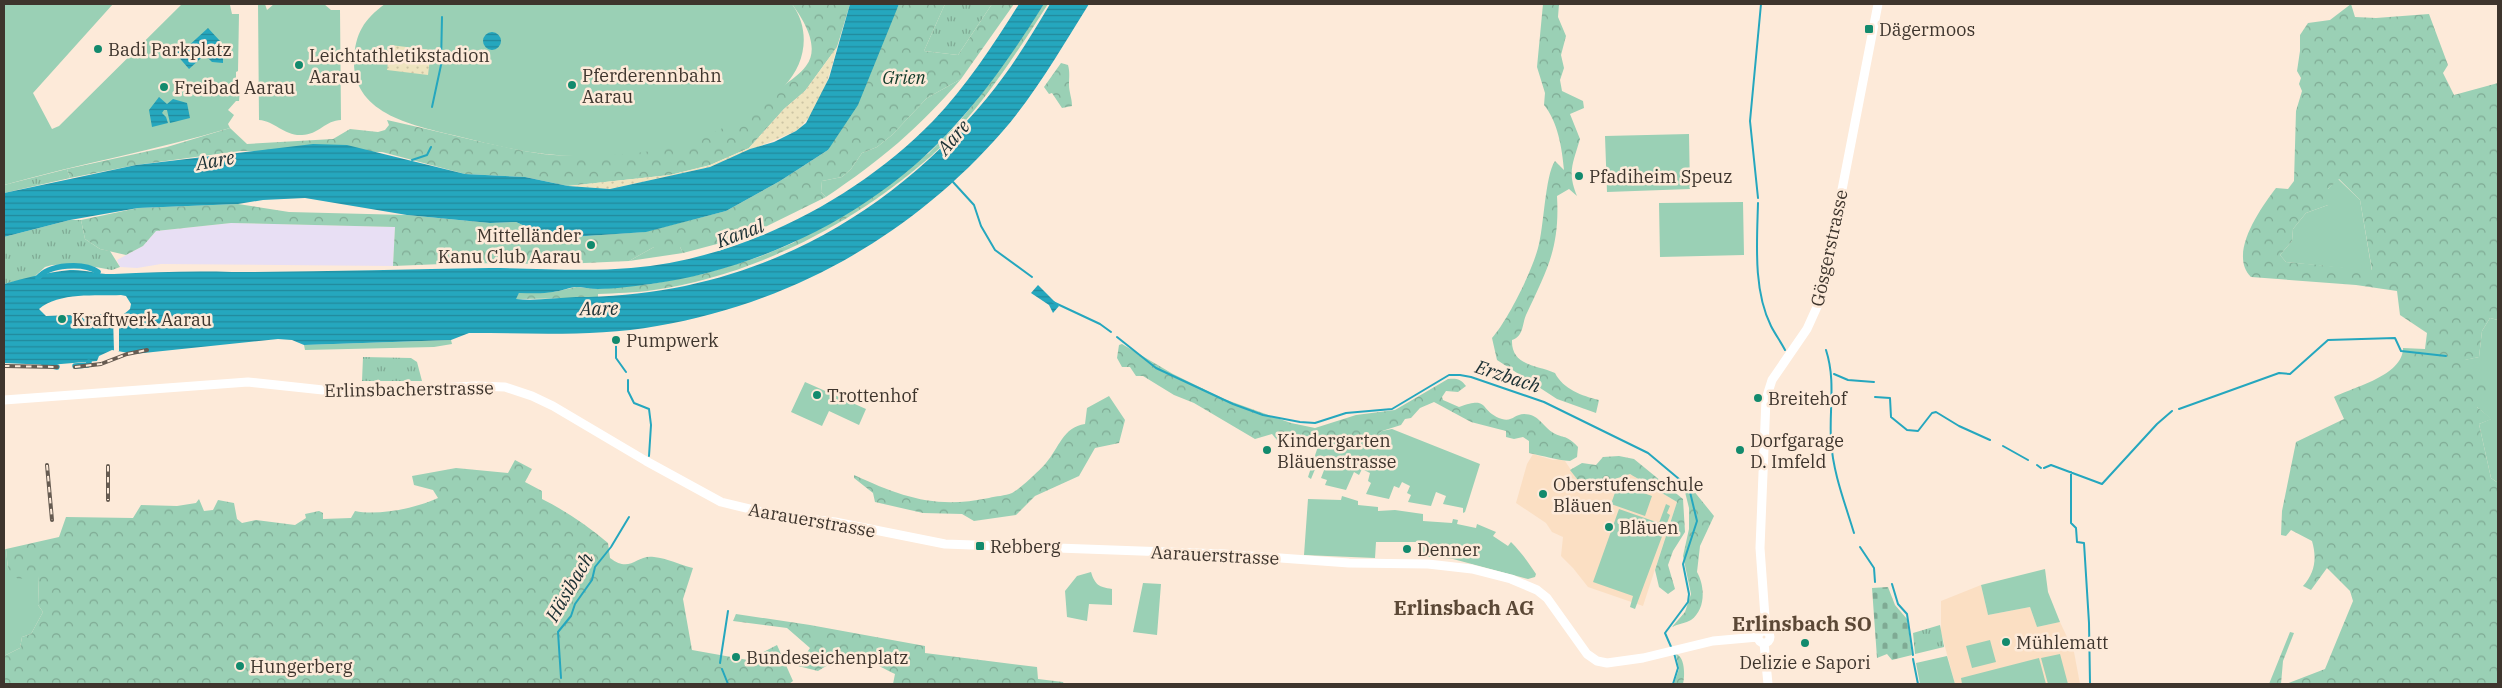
<svg xmlns="http://www.w3.org/2000/svg" width="2502" height="688" viewBox="0 0 2502 688" font-family="'IBM Plex Serif',serif">
  <style>
    .industrial { fill: #e8dff4 }
    .built { fill: #fbdfc3 }
    .grass { fill: #9ad0b5 }
    .forest { fill: url(#forest-crowns); fill-rule: evenodd }
    .sand { fill: url(#sand-dots) }
    .cemetery { fill: url(#cemetery-stones) }
    .park { fill: url(#park-tufts) }
    .water { fill: url(#water-rules); fill-rule: evenodd }
    .pier { fill: #fdead9 }
    .lines { fill: none; stroke-linecap: round; stroke-linejoin: round }
    .stream { stroke: #25a7be; stroke-width: 2 }
    .canal { stroke: #25a7be; stroke-width: 5.5 }
    .secondary { stroke: #fff; stroke-width: 9 }
    .rail-casing { stroke: #665b51; stroke-width: 4 }
    .rail { stroke: #fdead9; stroke-width: 2; stroke-dasharray: 5.5; stroke-linecap: butt }
    .poi-dot { fill: #128a6d; stroke: #fdead9; stroke-width: 2 }
    .labels { text-anchor: middle; dominant-baseline: central; stroke-width: 5; stroke-linejoin: round; paint-order: stroke }
    .poi-label { font-size: 18px; fill: #3e352d; stroke: #fdead9; text-anchor: start }
    .park-label { font-size: 18px; font-style: italic; fill: #103a29; stroke: #fdead9 }
    .street-label { font-size: 18px; fill: #3e352d; stroke: #fdead9 }
    .water-label { font-size: 19px; font-style: italic; fill: #1a2f33; stroke: #fdead9 }
    .quarter-label { font-size: 20px; font-weight: bold; fill: #5b4836; stroke: #fdead9 }
  </style>
  <defs>
    <pattern id="forest-crowns" width="20" height="18" patternUnits="userSpaceOnUse" patternTransform="scale(1.25)"><rect width="20" height="18" fill="#9ad0b5"/><path d="M2 6a3 3 0 1 1 6 0M12 15a3 3 0 1 1 6 0" fill="none" stroke="#7faa94"/></pattern>
    <pattern id="sand-dots" width="8" height="8" patternUnits="userSpaceOnUse" patternTransform="scale(1.25)"><rect width="8" height="8" fill="#eee4bf"/><path d="M2 2h.1M6 6h.1" fill="none" stroke="#cdc4a4" stroke-width="1.8" stroke-linecap="round"/></pattern>
    <pattern id="cemetery-stones" width="16" height="16" patternUnits="userSpaceOnUse" patternTransform="scale(1.25)"><rect width="16" height="16" fill="#9ad0b5"/><path d="M2 7V4a2 2 0 0 1 4 0v3zM10 15v-3a2 2 0 0 1 4 0v3z" fill="#7faa94"/></pattern>
    <pattern id="park-tufts" width="24" height="20" patternUnits="userSpaceOnUse" patternTransform="scale(1.25)"><rect width="24" height="20" fill="#9ad0b5"/><path d="M3 7l-1-3M5 7V3M7 7l1-3M15 17l-1-3M17 17v-4M19 17l1-3" fill="none" stroke="#7faa94"/></pattern>
    <pattern id="water-rules" width="6" height="5" patternUnits="userSpaceOnUse" patternTransform="scale(1.25)"><rect width="6" height="5" fill="#25a7be"/><path d="M0 2.5h6" fill="none" stroke="#21899b"/></pattern>
  </defs>
  <rect width="100%" height="100%" fill="#fdead9"/>
  <path class="industrial" d="M231,223L395,227L393,266L161,264L137,268L120,267L117,260L143,246L156,231Z"/>
  <path class="built" d="M1533,454L1553,460L1559,459L1565,461L1577,479L1608,478L1630,474L1677,502L1643,606L1588,587L1573,568L1561,556L1563,537L1552,532L1546,523L1516,503L1527,464Z
    M1981,585L1988,615L2030,607L2037,627L2060,622L2074,652L2080,684H1955L1941,632V601Z"/>
  <path class="grass" d="M4,4H113L33,93L52,129L59,126L182,4L230,5L232,14H239L238,71L236,72V86H231V89H240L239,101H236L228,110L234,115L228,124L230,128C155,150 79,164 4,185Z
    M258,4H265L267,10L274,4H324L331,10H340L341,120C326,120 318,135 302,135C284,136 275,121 259,120Z
    M385,4H792C811,30 806,64 784,86C760,109 727,132 695,142C649,157 593,159 545,154C515,151 486,143 457,136C416,126 352,115 354,60C355,34 364,19 385,4Z
    M961,79C918,129 881,160 826,197L821,192L822,181L842,177L851,169L862,153L877,147L892,135L927,98Z
    M1689,134L1690,189L1607,192L1605,136Z
    M2338,179L2360,200L2372,271L2286,262L2280,255L2292,241L2293,229L2306,213L2328,205V189Z
    M1743,202L1744,255L1660,257L1659,203Z
    M654,247H680L683,253L629,261Z
    M2490,318L2498,320V483L2491,478L2479,424L2491,419L2477,407L2464,360L2479,357L2482,331Z
    M451,340L452,344L434,347L305,350L304,345Z
    M805,382L866,409L859,425L829,411L822,426L791,412Z
    M1392,429L1480,464L1465,512L1463,513V508L1443,504L1446,496L1436,492L1431,506L1408,502L1411,495L1407,493L1410,486L1402,482L1399,488L1394,486L1389,499L1366,494L1371,483L1368,481L1370,473L1362,469L1359,475L1354,472L1346,490L1325,485L1327,480L1321,478L1326,465L1318,462L1311,479L1308,477L1321,437L1355,435L1363,440H1371L1382,431Z
    M1618,484L1652,496L1645,516L1611,504Z
    M1342,496L1358,501V505L1378,507V511L1395,510L1423,514V521L1452,523L1453,519L1458,520L1457,524L1476,528L1477,524L1496,532L1493,536L1508,546L1511,542C1521,552 1528,562 1536,574L1535,577L1528,579L1453,559L1419,556V542H1376L1375,558L1304,555L1308,499L1341,500Z
    M1666,504L1670,506L1667,513L1670,515L1635,609L1630,607L1633,596L1593,582L1619,509L1659,523Z
    M6,549L8,569L39,576L38,605L43,612L31,634L22,637L20,648L4,656V550Z
    M2045,569L2048,592L2060,622L2037,627L2030,607L1988,615L1981,585Z
    M1091,572C1095,585 1099,587 1112,589V605L1089,604L1087,621L1067,617L1065,591L1077,576Z
    M1143,583L1161,584L1157,635L1133,632Z
    M1990,640L1996,662L1972,668L1966,646Z
    M2060,654L2068,684H2048L2041,658Z
    M1947,656L1955,684H1920L1916,663Z
    M2039,658L2046,684H1962L1961,678Z"/>
  <path class="forest" d="M792,4H850L837,47L805,91L784,109L749,148L710,165L670,175L568,186L525,177L465,174L382,152L240,151L136,165L70,178L67,169L167,147L230,128L247,144L333,139L350,129L378,132L385,130L389,125L387,120C439,131 491,146 543,154C557,156 571,155 585,155C663,157 725,139 783,86C791,80 800,74 806,66C821,47 803,19 792,4Z
    M899,4H945L924,51L958,55L992,4H1014L961,79L927,98L892,135L877,147L862,153L851,169L842,177L822,181L821,192L826,197L747,236L683,253L680,247H654L629,261L563,264L467,263L393,266L395,227L231,223L156,231L143,246L126,255L100,249L85,239L81,220L138,208L238,204L289,212L407,215L490,223L516,222L544,235L571,237L644,232L726,211L780,181L828,150Z
    M1044,4H1048C1016,54 975,118 930,157C852,225 757,274 654,290C636,293 616,293 598,294V298L515,299L519,293L554,292L576,287L597,289L651,284L703,274L759,257L793,243L929,153L958,123L983,92Z
    M1543,4H1559L1558,17L1566,36L1561,55L1564,68L1560,80L1562,91L1583,101L1584,108L1570,114L1580,139C1573,163 1567,172 1577,196L1569,189L1557,196C1560,248 1547,270 1526,315C1522,324 1524,336 1512,340C1511,366 1537,365 1555,373C1563,389 1582,396 1599,400L1596,413L1557,399L1497,360L1492,338C1508,320 1532,271 1538,248C1544,228 1545,175 1555,161L1564,170C1562,148 1558,122 1544,105L1545,93L1537,67Z
    M2351,4L2355,17L2376,18L2429,14L2448,65L2443,73L2454,95L2498,83V320L2490,318L2482,331L2479,357L2465,360L2495,386L2477,407L2492,419L2479,424L2491,478L2498,483V684H2286L2325,669L2353,601L2350,591L2327,568L2311,590L2303,586C2315,573 2317,558 2312,541L2291,530L2286,536L2281,535L2282,511L2296,442L2344,419L2334,397C2353,387 2403,376 2403,348L2425,349L2427,333L2400,315L2397,291L2356,285L2251,277C2228,254 2260,209 2276,188L2288,189L2294,181L2296,111L2302,91L2299,84L2301,78L2297,71L2300,51V35L2308,23L2330,20ZM2339,179L2360,200L2372,270L2286,262L2280,255L2292,241L2293,229L2306,213L2328,205V189Z
    M1061,63L1068,65C1070,72 1069,77 1069,85C1069,92 1072,98 1072,106L1062,108L1052,93L1049,94L1044,87Z
    M1122,344L1173,374L1224,399L1291,423L1315,428L1356,415L1395,410L1448,379C1456,378 1461,379 1466,386L1458,392L1446,391L1442,397L1443,400L1459,407C1491,395 1478,411 1502,419C1512,422 1515,414 1524,414C1538,414 1542,425 1552,432C1562,439 1565,433 1578,447L1577,457L1570,461C1556,460 1544,456 1529,453V441L1523,437L1514,439L1506,437V431L1471,422L1434,402L1420,408L1411,418L1405,419L1401,425L1382,431L1371,440H1363L1355,435L1311,437L1285,432L1277,440L1272,434L1255,439L1194,403L1174,395L1143,376H1136L1130,367H1122L1117,358L1119,345Z
    M1109,396L1125,420L1119,443L1095,448L1079,476L1035,496L1016,515L974,521L962,514L923,513L875,502L873,493L854,478V475C902,497 935,509 989,498C996,496 1005,496 1012,493C1020,489 1040,470 1046,463C1059,448 1063,427 1085,424L1087,408Z
    M1619,456L1634,459L1683,499L1685,532L1673,551L1668,565L1675,589L1668,594L1659,587L1655,570L1677,502L1630,474L1593,486L1577,479L1570,470L1582,463L1596,465L1603,457Z
    M515,460L532,469L525,482L542,491V499C566,511 588,526 608,543L610,558C631,574 636,554 654,557C667,558 680,565 693,568L683,599L692,650L748,660L777,645L793,681L789,684H4V656L20,648L22,637L31,634L43,612L38,605L39,576L18,579L8,569L6,549L59,537L66,517L133,518L141,505L177,506L196,503L199,499L204,511L213,510L218,500L234,503L237,519L242,523L256,520L295,525L306,518L305,514L319,511L323,513V519L351,518L355,511C378,516 417,508 438,498L433,490L414,485L412,476L456,468L508,473Z
    M1684,488L1693,490L1714,516L1700,546L1697,572C1705,586 1706,609 1691,620C1686,623 1678,624 1672,627L1685,612L1691,594L1683,556L1689,529V508Z
    M736,614L810,625L925,646V653L1037,667L1038,679L1063,682L1064,684H893L895,674C859,657 855,649 818,671L798,666L810,648L787,628L733,621Z
    M2290,632L2294,633L2283,661L2281,684H2269Z
    M1676,654C1685,657 1685,675 1683,684H1674L1679,669Z"/>
  <path class="sand" d="M390,45L431,50L428,75L387,70Z
    M837,47C829,77 821,110 796,131L710,167L610,189L568,186L670,175L708,166L749,148L784,109L805,91Z"/>
  <path class="cemetery" d="M1888,587L1895,605L1907,619L1912,655L1892,660L1887,654L1877,658L1872,588Z"/>
  <path class="park" d="M945,4H992L958,55L924,51Z
    M67,169L70,178L4,193V185Z
    M70,220H81L85,239L100,249L110,251L120,267L112,270L79,264L52,265L45,267L34,277L4,284V237Z
    M363,357L411,358L417,362L422,381H362Z
    M1940,625L1944,647L1915,654L1913,633Z"/>
  <path class="water" d="M850,4H899L858,105L828,150L780,181L726,211L646,232L571,237L544,235L516,222L490,223L407,215L305,198L263,200L238,204L138,208L70,220L4,237V193L136,165L313,144L347,145L465,174L525,177L568,186L610,189L710,167L750,149L774,142L796,131L806,123L829,78Z
    M1019,4H1044C1018,45 990,87 957,123C880,211 765,268 651,284C634,286 615,289 598,289C590,289 583,287 575,287C568,288 561,291 553,292C542,294 530,293 519,293L516,299C535,301 556,298 576,297C741,297 883,224 987,98C1011,69 1031,36 1050,4H1089C1062,47 1036,93 1002,132C912,235 792,303 657,326C596,337 531,333 469,333L451,340L304,345L292,340L278,339L134,354L112,350L99,356L97,361L49,365L4,363V284C25,278 48,272 70,270C85,269 99,275 114,274C154,272 193,271 232,272C318,272 404,269 490,268C537,268 584,272 631,268C741,259 856,200 933,121C966,87 994,44 1019,4ZM121,295L126,296L131,304L130,309C121,318 114,318 102,316V314L46,316L39,309C59,292 96,296 121,295Z
    M208,28L220,41L189,69L176,54L177,50L186,48Z
    M483 41a9 9 0 1 1 18 0a9 9 0 1 1-18 0Z
    M217,48H223V63L212,62L207,57Z
    M159,97L167,104L173,99L187,103L190,118L170,123L167,110H164L162,113L166,117L168,123L152,127L149,110Z
    M1038,285L1059,306L1053,313L1049,305L1031,293Z"/>
  <path class="pier" d="M113,317H119V351H114Z"/>
  <g class="lines">
    <path class="stream" d="M432,107L441,65L442,17
      M412,160L427,155L431,147
      M953,182L974,205L981,226L995,250L1032,277
      M1758,198L1750,121L1761,4
      M1758,203C1757,242 1753,290 1771,326C1775,334 1781,342 1785,350
      M1053,302L1100,324L1111,332
      M1117,337L1156,368L1233,404L1263,415L1300,422L1315,423L1346,413L1392,409L1449,375H1460L1471,377L1544,402L1648,453L1685,484L1690,492L1697,521L1683,564L1689,594L1688,602L1665,633L1672,649
      M616,343V358L626,372
      M1826,350C1836,381 1829,409 1831,441C1833,473 1845,503 1854,533
      M1834,374L1848,380L1874,382
      M628,380V391L634,403L649,409L651,425L649,456
      M1875,397L1890,398L1891,417L1907,430L1918,431L1932,413L1936,412L1959,426L1990,440
      M2179,409L2279,373L2290,374L2328,340L2395,338L2401,351L2446,356
      M2003,446L2028,460
      M2037,465L2041,468
      M2044,468L2051,465L2102,484L2157,424L2172,411
      M2071,472V523L2076,528L2077,542L2084,543L2089,623L2090,683
      M1860,547L1874,568L1875,582
      M1892,584L1898,604L1907,614L1913,655
      M1913,659L1918,684
      M720,663L728,611
      M722,669L728,684
      M561,678L558,632L571,616L575,604L592,580L595,567L611,547L629,517
      M1673,684L1678,668L1674,653"/>
    <path class="canal" d="M38,278C49,264 84,262 98,272
      M44,364L57,367
      M75,366L88,365L89,362"/>
    <path class="secondary" d="M4,400L248,382L351,393L475,386L505,387L532,396L553,406L646,461L721,502L779,516L835,522L945,544L1223,554L1349,563L1428,564L1472,569L1511,579L1537,590L1547,598L1587,654L1597,661L1607,663L1643,658L1713,641L1758,637
      M1766,631L1760,548L1766,399L1772,380L1807,329L1821,298L1878,4
      M1758 637a6 6 0 1 1 12 0a6 6 0 1 1-12 0Z
      M1764,643L1768,684"/>
    <g class="rail-casing">
      <path id="rail" d="M4,366L57,367
        M75,367L101,364L127,354L147,350
        M47,465L52,520
        M108,466V500"/>
    </g>
    <use href="#rail" class="rail"/>
  </g>
  <g class="poi-dot">
    <rect x="1864" y="24" width="10" height="10" rx="2.5"/>
    <circle cx="98" cy="49" r="5"/>
    <circle cx="299" cy="65" r="5"/>
    <circle cx="572" cy="85" r="5"/>
    <circle cx="164" cy="87" r="5"/>
    <circle cx="1579" cy="176" r="5"/>
    <circle cx="591" cy="245" r="5"/>
    <circle cx="62" cy="319" r="5"/>
    <circle cx="616" cy="340" r="5"/>
    <circle cx="817" cy="395" r="5"/>
    <circle cx="1758" cy="398" r="5"/>
    <circle cx="1267" cy="450" r="5"/>
    <circle cx="1740" cy="450" r="5"/>
    <circle cx="1543" cy="494" r="5"/>
    <circle cx="1609" cy="527" r="5"/>
    <rect x="975" y="541" width="10" height="10" rx="2.5"/>
    <circle cx="1407" cy="549" r="5"/>
    <circle cx="2006" cy="642" r="5"/>
    <circle cx="1805" cy="643" r="5"/>
    <circle cx="736" cy="657" r="5"/>
    <circle cx="240" cy="666" r="5"/>
  </g>
  <g class="labels">
    <g class="poi-label">
      <text x="1879" y="29">Dägermoos</text>
      <text x="108" y="49">Badi Parkplatz</text>
      <text x="309" y="55">Leichtathletikstadion<tspan x="309" dy="21">Aarau</tspan></text>
      <text x="582" y="75">Pferderennbahn<tspan x="582" dy="21">Aarau</tspan></text>
      <text x="174" y="87">Freibad Aarau</text>
      <text x="1589" y="176">Pfadiheim Speuz</text>
      <text x="581" y="235" text-anchor="end">Mittelländer<tspan x="581" dy="21">Kanu Club Aarau</tspan></text>
      <text x="72" y="319">Kraftwerk Aarau</text>
      <text x="626" y="340">Pumpwerk</text>
      <text x="827" y="395">Trottenhof</text>
      <text x="1768" y="398">Breitehof</text>
      <text x="1277" y="440">Kindergarten<tspan x="1277" dy="21">Bläuenstrasse</tspan></text>
      <text x="1750" y="440">Dorfgarage<tspan x="1750" dy="21">D. Imfeld</tspan></text>
      <text x="1553" y="484">Oberstufenschule<tspan x="1553" dy="21">Bläuen</tspan></text>
      <text x="1619" y="527">Bläuen</text>
      <text x="990" y="546">Rebberg</text>
      <text x="1417" y="549">Denner</text>
      <text x="2016" y="642">Mühlematt</text>
      <text x="746" y="657">Bundeseichenplatz</text>
      <text x="1805" y="662" text-anchor="middle">Delizie e Sapori</text>
      <text x="250" y="666">Hungerberg</text>
    </g>
    <g class="park-label">
      <text x="904" y="77">Grien</text>
    </g>
    <g class="street-label">
      <text transform="translate(1829 248) rotate(-78)">Gösgerstrasse</text>
      <text transform="translate(409 389) rotate(-1)">Erlinsbacherstrasse</text>
      <text transform="translate(812 520) rotate(10)">Aarauerstrasse</text>
      <text transform="translate(1215 555) rotate(3)">Aarauerstrasse</text>
    </g>
    <g class="water-label">
      <text transform="translate(953 137) rotate(-50)">Aare</text>
      <text transform="translate(215 160) rotate(-10)">Aare</text>
      <text transform="translate(740 233) rotate(-20)">Kanal</text>
      <text transform="translate(599 308) rotate(-1)">Aare</text>
      <text transform="translate(1508 376) rotate(18)">Erzbach</text>
      <text transform="translate(569 587) rotate(-60)">Häsibach</text>
    </g>
    <g class="quarter-label">
      <text x="1464" y="607">Erlinsbach AG</text>
      <text x="1802" y="623">Erlinsbach SO</text>
    </g>
  </g>
  <rect width="2502" height="688" fill="none" stroke="#3e352d" stroke-width="10"/>
</svg>
